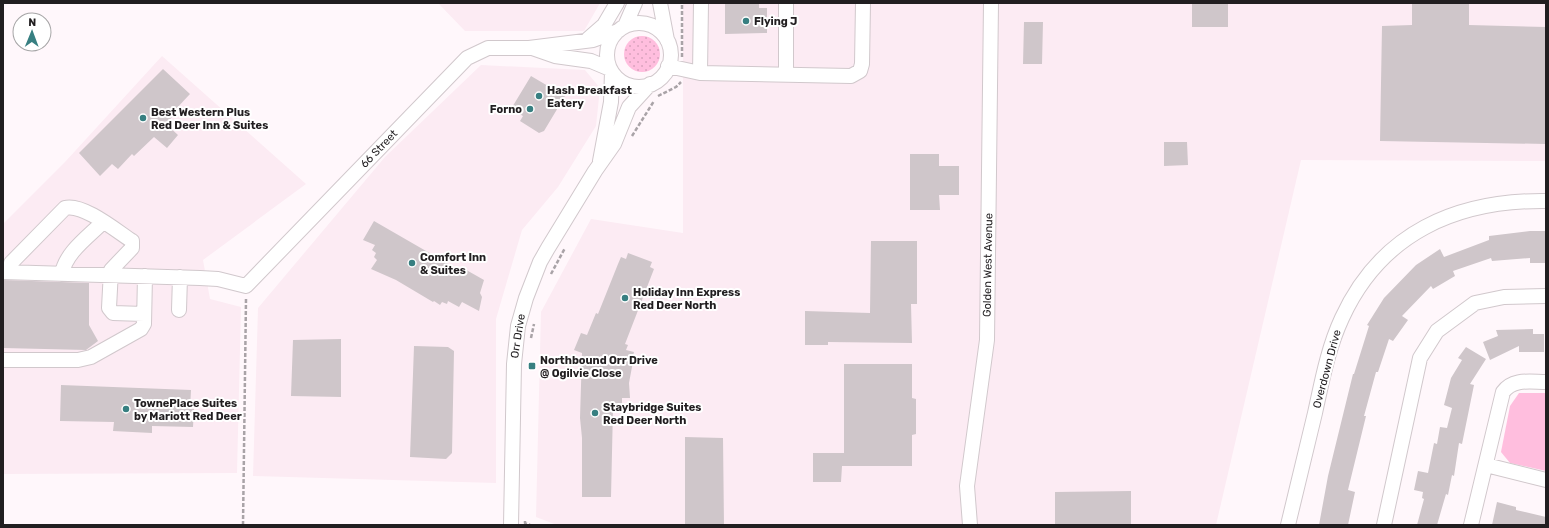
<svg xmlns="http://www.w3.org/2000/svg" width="1549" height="528" viewBox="0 0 1549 528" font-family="Rubik,sans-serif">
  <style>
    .built { fill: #fcebf3 }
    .grass { fill: url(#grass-dots) }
    .park { fill: #ffbede }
    .building { fill: #cfc6ca }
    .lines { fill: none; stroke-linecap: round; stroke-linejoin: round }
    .minor-casing { stroke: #d1c8cc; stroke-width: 16 }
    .path { stroke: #a9a3a7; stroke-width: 2.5; stroke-dasharray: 4 2; stroke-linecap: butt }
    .minor { stroke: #fff; stroke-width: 14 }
    .poi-dot { fill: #377f81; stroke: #fff; stroke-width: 1.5 }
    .labels { text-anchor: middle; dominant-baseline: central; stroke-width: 4; stroke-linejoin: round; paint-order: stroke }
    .poi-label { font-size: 11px; font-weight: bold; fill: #211e20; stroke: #fff; text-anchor: start }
    .street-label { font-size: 11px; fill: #211e20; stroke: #fff }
  </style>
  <defs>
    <pattern id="grass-dots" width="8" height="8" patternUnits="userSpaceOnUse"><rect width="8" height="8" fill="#ffbede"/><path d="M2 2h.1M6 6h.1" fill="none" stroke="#daa3be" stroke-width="1.8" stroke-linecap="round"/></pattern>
  </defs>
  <rect width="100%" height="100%" fill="#fff7fb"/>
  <path class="built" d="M438,3H600L584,31H465Z
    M683,3H1546V161L1301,160L1216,525H557L536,517L541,312L591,219L683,233Z
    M162,56L306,184L203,260L210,299L241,307L237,473L3,474V224L65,162Z
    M481,65L585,70L600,88L596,126L558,187L522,230L496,319V483L253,476L258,308L385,157Z"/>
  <path class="grass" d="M624 54a18 18 0 1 1 36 0a18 18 0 1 1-36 0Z"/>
  <path class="park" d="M1519,393H1546V471L1510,463L1501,452L1510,406Z"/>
  <path class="building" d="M725,3H759V8H767V33L725,34Z
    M1192,3H1228V27H1192Z
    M1412,3H1469V25L1546,27V144L1380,141L1382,26L1412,25Z
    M1024,22H1043L1042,64H1023Z
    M163,69L190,94L175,110L176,112L166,124L178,135L167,148L154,137L134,156L132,154L118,169L112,164L100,176L79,153Z
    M531,76L565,96L544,131L539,133L520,121L523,116L511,109Z
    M1164,142H1187L1188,165L1164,166Z
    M910,154H939V166H959V195H939L940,210H910Z
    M374,221L459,270L461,267L484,280L480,293L482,297L479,311L462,302L459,307L448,301L447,304L442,302L440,305L434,301L433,302L396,280L371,269L377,260L374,257L376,253L372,250L375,245L363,240Z
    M1530,231H1546V263H1530V258L1492,261L1491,258L1453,271L1455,276L1433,289L1431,286L1402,316L1408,320L1393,341L1389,339L1378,372H1376L1364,416H1366L1348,490L1355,492L1348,525H1319L1328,476L1353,374H1354L1369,326L1367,325L1384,298L1416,265L1440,249L1444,257L1489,240V236Z
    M871,241H917V304H911L912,343L828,342V345H805V311L870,313Z
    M628,253L652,262L650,267L654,269L625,344L628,345L626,350L634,352L633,356H634L629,383L630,398H622V408H613L611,497H582V438L580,418L582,353L574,350L581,333L587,335L596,313L598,314L618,264L621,257L626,259Z
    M3,280L89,283V325L98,341L86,350L3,348Z
    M1533,329V334H1544V352H1519V346L1490,360L1483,342L1498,336L1496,330Z
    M341,339V397L291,396L293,340Z
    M414,346L448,347L454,351L452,453L446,459L410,457Z
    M1466,347L1486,359L1470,384L1474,385L1462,444L1459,443L1454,476L1452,475L1448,495L1446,494L1437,525H1417L1424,499L1422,498L1423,492L1414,490L1418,471L1428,473L1434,443L1437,444L1440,427L1447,428L1452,408L1444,405L1451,378L1462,360L1458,358Z
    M844,364H912V398L916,399V434L912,435V466H842L841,482H813V453H844Z
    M61,385L191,390L190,409H194L193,427L152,426V433L113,431L114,422L60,421Z
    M685,437L723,438L724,525H685Z
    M1131,491V525H1055V492Z
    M1497,502L1516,507V510L1546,517V525H1492Z"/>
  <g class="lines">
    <g class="minor-casing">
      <path id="minor" d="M660,3L667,40
        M607 55a32 32 0 1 1 64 0a32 32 0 1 1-64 0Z
        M625,26L635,3
        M588,39L604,25L617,3
        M532,48L555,56L591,61L610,69
        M668,66L700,73L851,76L860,71L862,64L863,3
        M700,73L701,3
        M786,74V3
        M600,161L611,102L612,72
        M3,272L200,278L218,279L246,286L467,58L488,48H529L593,40L618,31
        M9,272L11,263L65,208C83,203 118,232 132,241V248L111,270L109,308L113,313L144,314
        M62,274C65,253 88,237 103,222
        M179,310L180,277
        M3,360H78L91,357L141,329L144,324L145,276
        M1486,465L1546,480
        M511,525L514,364L518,326L526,298L540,262L548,248L595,171L614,144L629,107L650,84
        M970,525L967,486L987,340L991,3
        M1288,525C1297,488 1306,451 1315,413C1322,381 1328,348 1342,318C1381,233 1456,200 1546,201
        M1384,525L1420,358L1437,331L1475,303L1504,297L1546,296
        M1471,525L1503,392C1513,378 1531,382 1546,382"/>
    </g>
    <path class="path" d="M682,57V3
      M658,96L676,87L681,82
      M632,136L654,101
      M551,274L565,248
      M531,338L534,324
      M525,521V523L530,525
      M243,525L246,299"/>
    <use href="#minor" class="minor"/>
  </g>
  <g class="poi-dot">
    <circle cx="746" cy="21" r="4"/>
    <circle cx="539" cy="96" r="4"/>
    <circle cx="530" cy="109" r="4"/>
    <circle cx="143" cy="118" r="4"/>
    <circle cx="412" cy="263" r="4"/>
    <circle cx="625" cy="298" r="4"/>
    <rect x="528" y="362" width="8" height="8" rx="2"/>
    <circle cx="126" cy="409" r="4"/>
    <circle cx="595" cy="413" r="4"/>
  </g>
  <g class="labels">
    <g class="poi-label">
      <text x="754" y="21">Flying J</text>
      <text x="547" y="90">Hash Breakfast<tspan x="547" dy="13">Eatery</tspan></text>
      <text x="522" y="109" text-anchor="end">Forno</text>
      <text x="151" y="112">Best Western Plus<tspan x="151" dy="13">Red Deer Inn &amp; Suites</tspan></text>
      <text x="420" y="257">Comfort Inn<tspan x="420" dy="13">&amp; Suites</tspan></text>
      <text x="633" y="292">Holiday Inn Express<tspan x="633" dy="13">Red Deer North</tspan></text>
      <text x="540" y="360">Northbound Orr Drive<tspan x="540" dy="13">@ Ogilvie Close</tspan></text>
      <text x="134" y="403">TownePlace Suites<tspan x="134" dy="13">by Mariott Red Deer</tspan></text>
      <text x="603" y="407">Staybridge Suites<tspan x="603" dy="13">Red Deer North</tspan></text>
    </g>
    <g class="street-label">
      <text transform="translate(379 149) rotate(-46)">66 Street</text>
      <text transform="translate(988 265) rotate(-89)">Golden West Avenue</text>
      <text transform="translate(518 336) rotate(-81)">Orr Drive</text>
      <text transform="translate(1327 369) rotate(-75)">Overdown Drive</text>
    </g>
  </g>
  <rect width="1549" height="528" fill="none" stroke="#211e20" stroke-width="8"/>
  <g transform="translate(32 32) rotate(1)"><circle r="19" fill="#ffffff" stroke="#a6a5a6"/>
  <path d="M0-3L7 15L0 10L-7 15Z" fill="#377f81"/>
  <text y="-6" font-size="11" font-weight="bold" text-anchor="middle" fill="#211e20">N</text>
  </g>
</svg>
